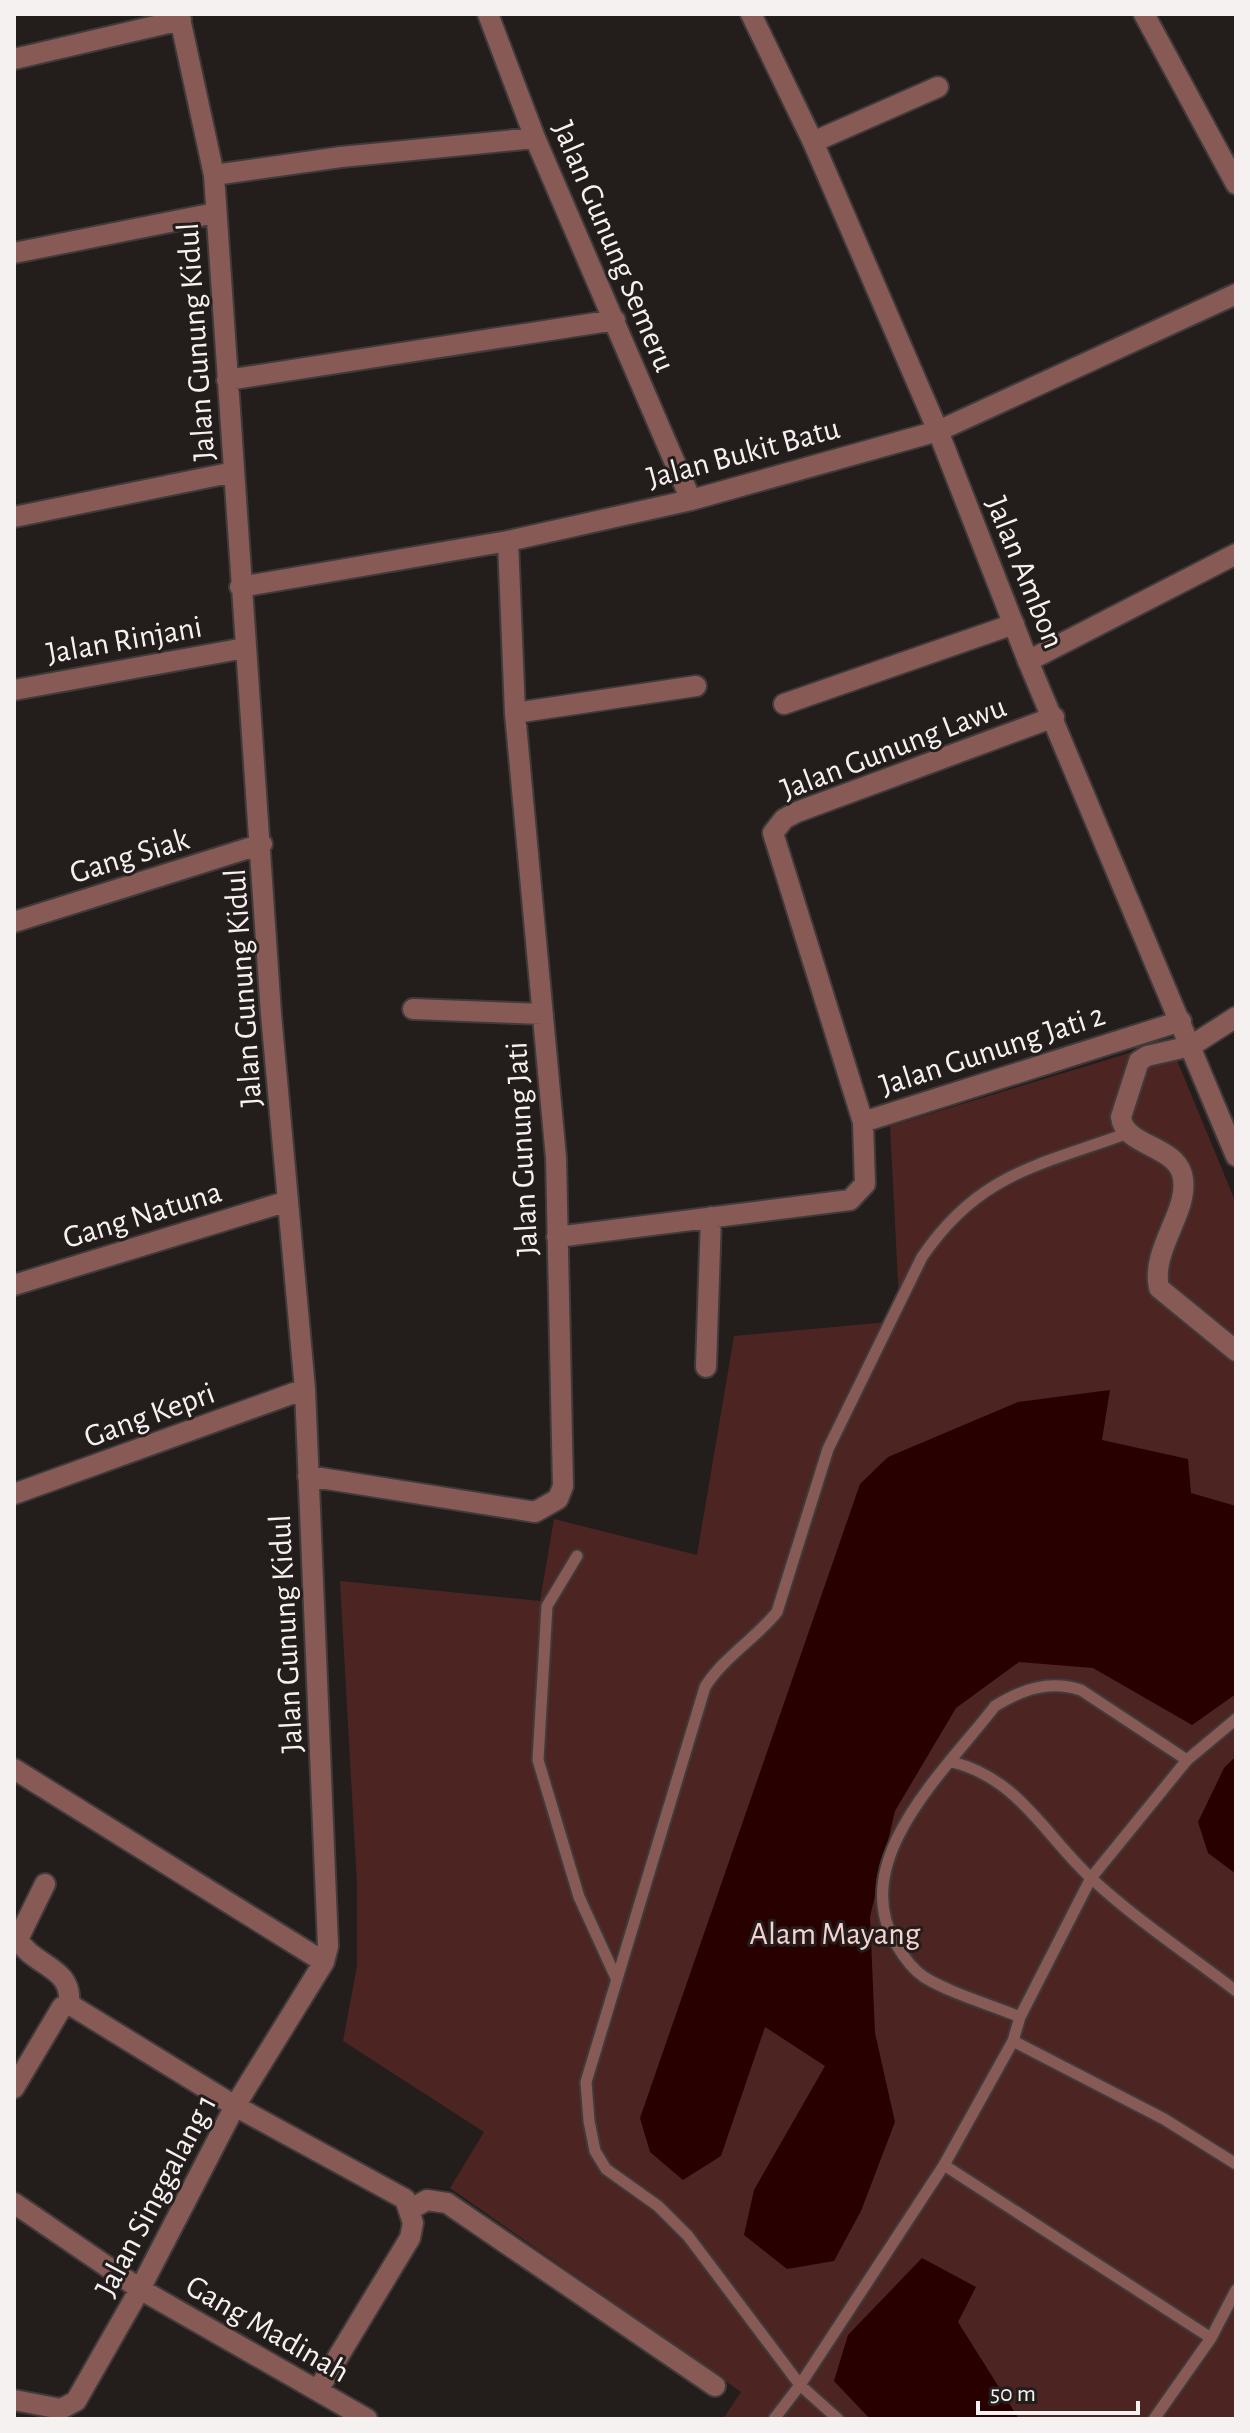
<svg xmlns="http://www.w3.org/2000/svg" width="1250" height="2433" font-family="'Alegreya Sans',sans-serif">
  <rect width="100%" height="100%" fill="#231d1c"/>
  <!-- green -->
  <path fill="#4c2522" d="M1169,1041L1236,1203V2419H723L741,2392L450,2188L484,2132L343,2041L357,1966V1884L340,1581L540,1601L554,1519L697,1555L734,1336L900,1321L890,1126Z"/>
  <!-- water -->
  <path fill="#280000" d="M1110,1390L1102,1440L1188,1459L1191,1493L1236,1506V1694L1192,1725L1093,1668L1019,1662L956,1708L895,1811L870,1917L875,2033L895,2122L861,2211L834,2261L787,2269L744,2235L754,2190L825,2066L765,2027L721,2156L683,2180L650,2152L640,2118L860,1484L888,1457L1018,1402Z
    M1236,1756V1874L1208,1853L1198,1822L1224,1768Z
    M922,2258L976,2287L958,2322L1019,2419H870L834,2381L848,2335Z"/>
  <g fill="none" stroke-linecap="round" stroke-linejoin="round">
    <defs>
      <path id="service" d="M577,1556L547,1606L538,1760L579,1897L617,1980
        M952,1762C1018,1778 1044,1834 1091,1878C1135,1919 1188,1954 1236,1991
        M1020,2017C989,2004 952,1994 924,1977C912,1969 903,1956 896,1944C846,1860 947,1769 995,1706C1023,1689 1049,1680 1081,1690L1187,1760
        M1013,2041L1164,2119L1236,2164
        M944,2165L1211,2338
        M774,2419L800,2385L944,2165L1013,2041L1020,2017L1091,1878L1187,1760L1236,1719
        M838,2419L800,2385L688,2236L658,2206L606,2169L595,2151L589,2121L586,2082L705,1687C723,1658 755,1639 777,1612L828,1449L922,1257C979,1173 1038,1166 1128,1133
        M1154,2419L1211,2338L1236,2290"/>
      <path id="minor" d="M488,14L535,138L691,500
        M1144,14L1236,184
        M14,59L181,20
        M813,142L938,87
        M214,175L341,157L535,138
        M14,253L215,213
        M227,380L615,320
        M14,517L234,472
        M240,587L508,541L691,500L938,431L1236,294
        M1028,661L1236,554
        M14,690L245,648
        M784,704L1014,624
        M515,713L696,686
        M14,922L262,844
        M413,1009L543,1014
        M1236,1017L1191,1046L1147,1056L1139,1061L1121,1117C1124,1146 1174,1145 1182,1174C1192,1209 1150,1248 1159,1288L1236,1351
        M863,1122L773,833L784,819L797,812L1054,717
        M557,1237L850,1200L865,1184L863,1122L1181,1021
        M14,1285L288,1201
        M706,1367L711,1217
        M308,1476L535,1512L558,1499L563,1486L556,1158L515,713L508,541
        M14,1494L305,1389
        M14,1769L324,1962
        M45,1884L18,1939C33,1967 73,1966 69,2004
        M69,2004L235,2106L405,2199L413,2223L410,2238L318,2390
        M14,2088L62,2007L69,2004
        M14,2203L140,2289L367,2419
        M411,2209L427,2200L447,2203L715,2386
        M14,2400L61,2409L76,2401L140,2289L235,2106L324,1962L328,1946L305,1389L271,1014L214,175L179,14"/>
      <path id="tertiary" d="M751,14L813,142L938,431L1028,661L1236,1156"/>
    </defs>
    <!-- service casing -->
    <use href="#service" stroke="#403b3a" stroke-width="15"/>
    <!-- minor casing -->
    <use href="#minor" stroke="#403b3a" stroke-width="24"/>
    <!-- tertiary casing -->
    <use href="#tertiary" stroke="#403b3a" stroke-width="24"/>
    <!-- service -->
    <use href="#service" stroke="#885a55" stroke-width="11"/>
    <!-- minor -->
    <use href="#minor" stroke="#885a55" stroke-width="20"/>
    <!-- tertiary -->
    <use href="#tertiary" stroke="#885a55" stroke-width="20"/>
  </g>
  <g text-anchor="middle" stroke-width="6" stroke-linejoin="round" paint-order="stroke">
    <!-- street labels -->
    <g font-size="32" fill="#f5f1f0" stroke="#231d1c">
      <text transform="translate(615 246) rotate(67)" y="11">Jalan Gunung Semeru</text>
      <text transform="translate(195 342) rotate(-94)" y="11">Jalan Gunung Kidul</text>
      <text transform="translate(743 452) rotate(-15)" y="11">Jalan Bukit Batu</text>
      <text transform="translate(1026 572) rotate(68)" y="11">Jalan Ambon</text>
      <text transform="translate(124 639) rotate(-10)" y="11">Jalan Rinjani</text>
      <text transform="translate(893 747) rotate(-21)" y="11">Jalan Gunung Lawu</text>
      <text transform="translate(129 855) rotate(-17)" y="11">Gang Siak</text>
      <text transform="translate(242 988) rotate(-94)" y="11">Jalan Gunung Kidul</text>
      <text transform="translate(992 1049) rotate(-18)" y="11">Jalan Gunung Jati 2</text>
      <text transform="translate(521 1149) rotate(-93)" y="11">Jalan Gunung Jati</text>
      <text transform="translate(142 1214) rotate(-17)" y="11">Gang Natuna</text>
      <text transform="translate(149 1414) rotate(-20)" y="11">Gang Kepri</text>
      <text transform="translate(285 1634) rotate(-93)" y="11">Jalan Gunung Kidul</text>
      <text transform="translate(155 2195) rotate(-62)" y="11">Jalan Singgalang 1</text>
      <text transform="translate(268 2328) rotate(30)" y="11">Gang Madinah</text>
    </g>
    <!-- park labels -->
    <g font-size="32" fill="#f8d2ce" stroke="#231d1c">
      <text x="835" y="1944">Alam Mayang</text>
    </g>
  </g>
  <!-- border -->
  <rect width="1250" height="2433" fill="none" stroke="#f5f1f0" stroke-width="32"/>
  <!-- scale -->
  <path d="M978 2401v12h160v-12" fill="none" stroke="#f5f1f0" stroke-width="4"/>
  <text x="990" y="2401" font-size="24" fill="#f5f1f0" stroke="#231d1c" stroke-width="6" paint-order="stroke">50 m</text>
</svg>
